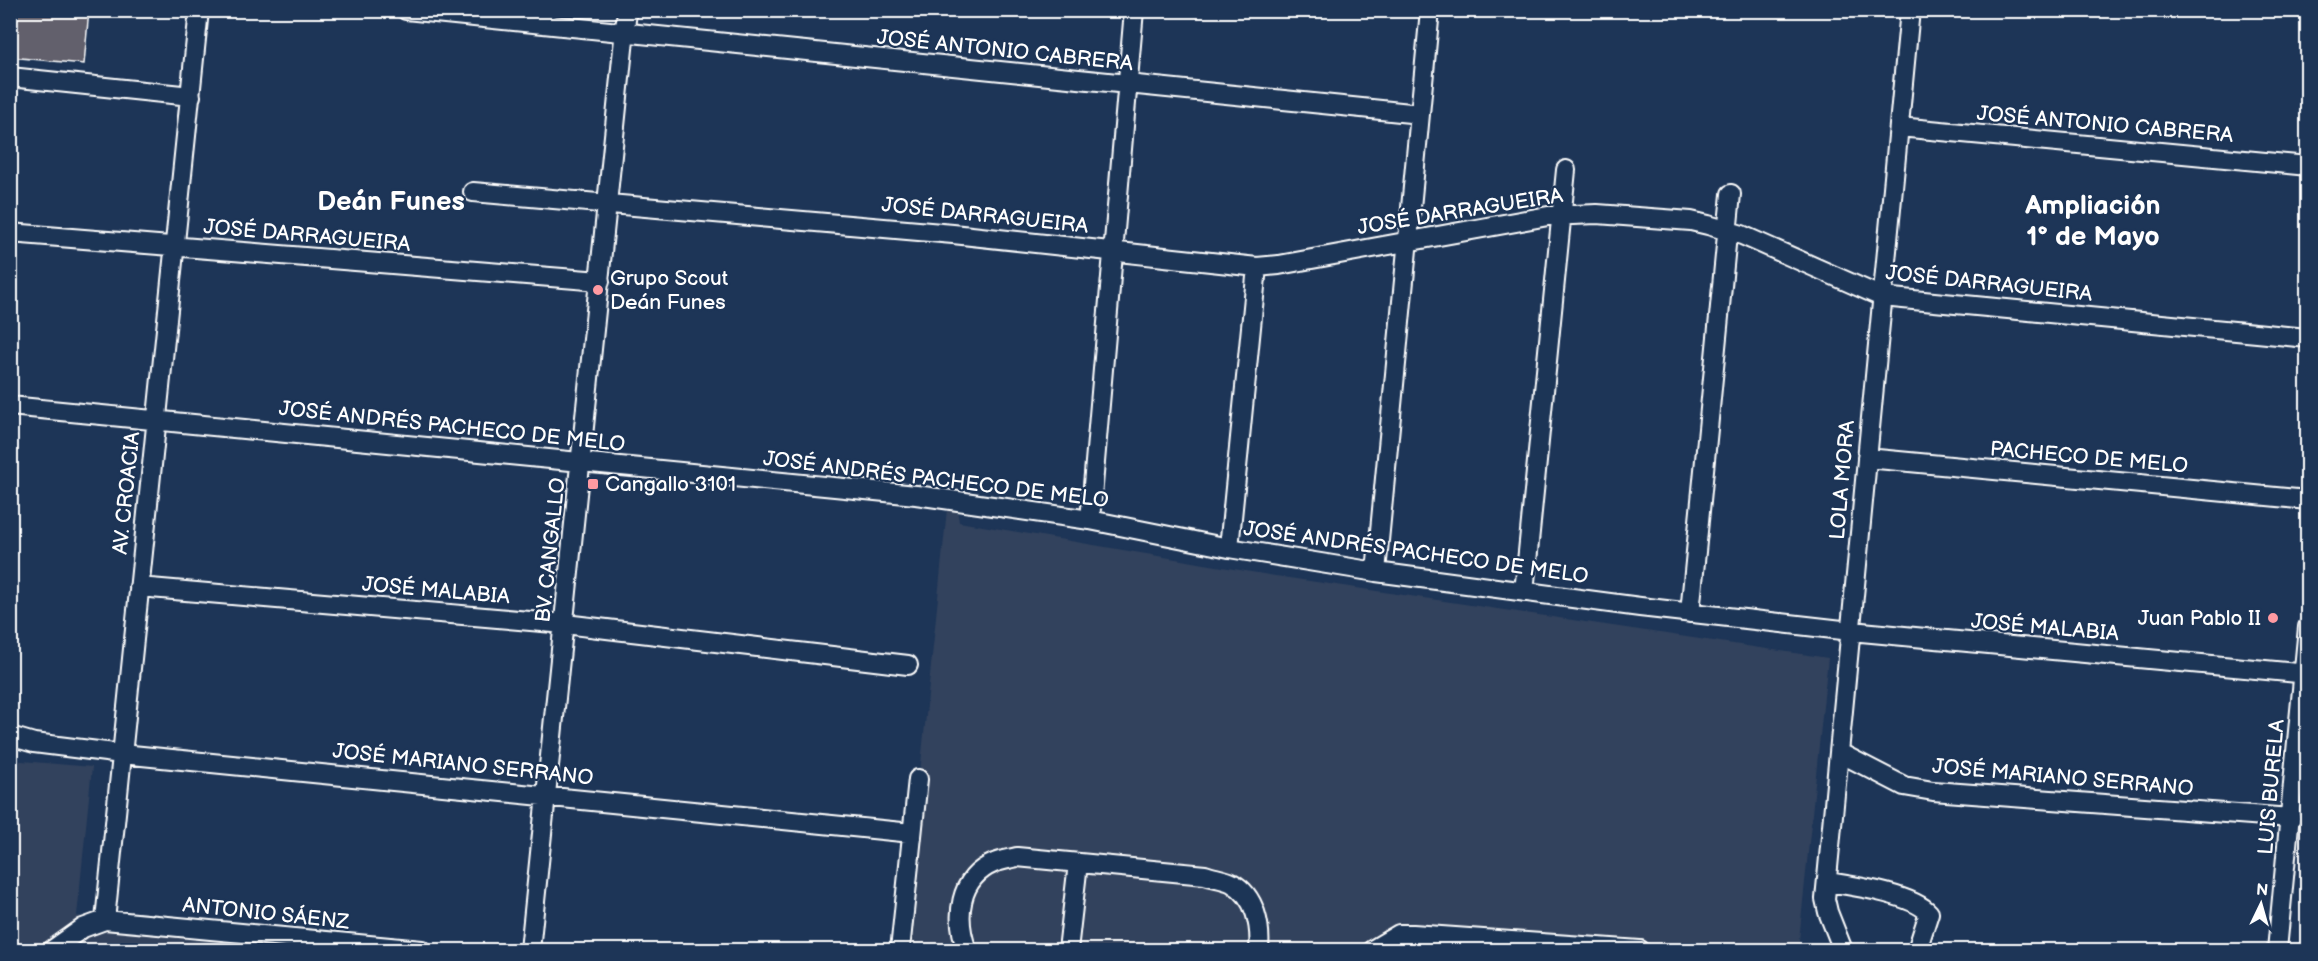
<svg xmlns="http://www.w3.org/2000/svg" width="2318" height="961" font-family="'Balsamiq Sans',sans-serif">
  <rect width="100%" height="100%" fill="#1d3557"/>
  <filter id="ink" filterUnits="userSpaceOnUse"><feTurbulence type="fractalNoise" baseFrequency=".0167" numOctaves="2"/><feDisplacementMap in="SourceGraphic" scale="12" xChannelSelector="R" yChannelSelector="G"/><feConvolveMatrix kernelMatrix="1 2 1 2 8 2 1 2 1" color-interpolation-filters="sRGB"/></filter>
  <g filter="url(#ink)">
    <!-- built -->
    <path fill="#32425d" d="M951,470L959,522L1269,575L1828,658L1798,950H902Z
      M10,760L92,767L77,916L319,950H11Z"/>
    <!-- building -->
    <path fill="#62616c" stroke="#fff" stroke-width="1.5" d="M10,10H89L84,64L10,57Z"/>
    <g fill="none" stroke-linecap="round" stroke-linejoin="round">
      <defs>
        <path id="minor" d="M406,10L1420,114
          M10,77L191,96
          M1899,127L2308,166
          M473,192L953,234L1257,267L1279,265L1548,216L1597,214L1691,221L1708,225L1742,235L1882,297L2308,338
          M10,233L600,281
          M10,406L916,495L1090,520L1229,548L1376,572L1640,607L1851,631L2308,674
          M1867,458L2308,500
          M1090,520L1134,10
          M1229,548L1257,267
          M1376,572L1430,10
          M139,587L565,624L908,665
          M1524,592L1566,170
          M1690,613L1731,194
          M10,736L34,743L122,754L912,833
          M1840,753L1904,786L1933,791L2291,818
          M1828,882C1853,886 1912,894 1929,913L1917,950
          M105,920L199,10
          M52,950L83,928L105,920L422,950
          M530,950L627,10
          M900,950L918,779
          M967,950C955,918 958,878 994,863C1001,860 1009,859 1017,857L1205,875C1213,878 1224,879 1232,883C1256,896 1261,927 1259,950
          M1068,950L1078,863
          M1372,950L1399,934H1413L1640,950
          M1843,950L1828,912L1825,899L1910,10
          M2277,950L2308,627"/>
      </defs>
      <!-- minor casing -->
      <use href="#minor" stroke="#fff" stroke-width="22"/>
      <!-- minor -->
      <use href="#minor" stroke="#1d3557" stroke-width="18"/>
    </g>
  </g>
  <!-- markers -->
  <g fill="#ff9aa2" stroke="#1d3557" stroke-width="2">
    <circle cx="598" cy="290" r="6"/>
    <rect x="587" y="478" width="12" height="12" rx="3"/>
    <circle cx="2273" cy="618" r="6"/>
  </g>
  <g text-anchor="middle" stroke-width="4.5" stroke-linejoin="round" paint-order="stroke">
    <!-- street labels -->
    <g font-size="21" fill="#fff" stroke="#1d3557">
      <text transform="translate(1005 50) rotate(6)" y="7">JOSÉ ANTONIO CABRERA</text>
      <text transform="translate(2105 124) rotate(5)" y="7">JOSÉ ANTONIO CABRERA</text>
      <text transform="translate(1460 211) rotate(-9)" y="7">JOSÉ DARRAGUEIRA</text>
      <text transform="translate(985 215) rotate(6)" y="7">JOSÉ DARRAGUEIRA</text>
      <text transform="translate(307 235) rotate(5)" y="7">JOSÉ DARRAGUEIRA</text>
      <text transform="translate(1989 283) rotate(6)" y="7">JOSÉ DARRAGUEIRA</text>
      <text transform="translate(452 426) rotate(6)" y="7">JOSÉ ANDRÉS PACHECO DE MELO</text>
      <text transform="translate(2089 457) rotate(5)" y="7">PACHECO DE MELO</text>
      <text transform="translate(936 479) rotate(7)" y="7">JOSÉ ANDRÉS PACHECO DE MELO</text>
      <text transform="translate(1842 480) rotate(-85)" y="7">LOLA MORA</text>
      <text transform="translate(126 493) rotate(-84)" y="7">AV. CROACIA</text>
      <text transform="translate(550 550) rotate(-84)" y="7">BV. CANGALLO</text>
      <text transform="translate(1416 552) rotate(8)" y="7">JOSÉ ANDRÉS PACHECO DE MELO</text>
      <text transform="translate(436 590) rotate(5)" y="7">JOSÉ MALABIA</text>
      <text transform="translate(2045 627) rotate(5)" y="7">JOSÉ MALABIA</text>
      <text transform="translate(463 764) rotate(6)" y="7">JOSÉ MARIANO SERRANO</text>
      <text transform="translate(2063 777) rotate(5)" y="7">JOSÉ MARIANO SERRANO</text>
      <text transform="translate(2271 787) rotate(-85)" y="7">LUIS BURELA</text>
      <text transform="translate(266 913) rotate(6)" y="7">ANTONIO SÁENZ</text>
    </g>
    <!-- poi labels -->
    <g font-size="21" fill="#fff" stroke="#1d3557" text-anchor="start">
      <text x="610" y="285">Grupo Scout<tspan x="610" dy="24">Deán Funes</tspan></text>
      <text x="605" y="491">Cangallo 3101</text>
      <text x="2261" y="625" text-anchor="end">Juan Pablo II</text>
    </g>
    <!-- district labels -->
    <g font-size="27" font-weight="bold" fill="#fff" stroke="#1d3557">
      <text x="391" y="210">Deán Funes</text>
      <text x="2093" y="214">Ampliación<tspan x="2093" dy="31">1° de Mayo</tspan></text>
    </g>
  </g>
  <!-- margin -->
  <rect width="2318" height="961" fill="none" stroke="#1d3557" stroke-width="36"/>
  <rect x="18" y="18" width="2282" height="925" fill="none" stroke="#fff" stroke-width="2" filter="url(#ink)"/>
  <!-- north arrow -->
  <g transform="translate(2261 904) rotate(5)" stroke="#1d3557" stroke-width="4.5" paint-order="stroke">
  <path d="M0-4.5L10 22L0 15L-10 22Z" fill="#ffffff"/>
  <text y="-9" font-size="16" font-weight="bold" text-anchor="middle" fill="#ffffff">N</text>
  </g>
</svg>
